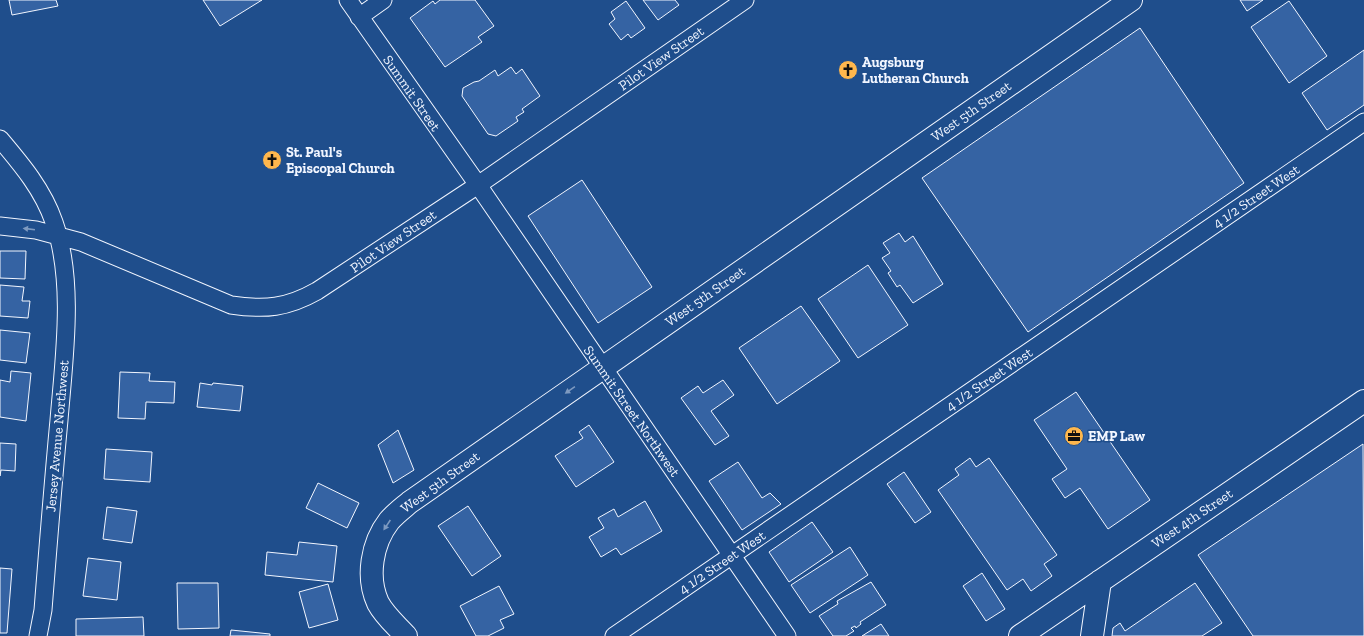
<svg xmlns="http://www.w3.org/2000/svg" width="1364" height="636" font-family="'Zilla Slab',serif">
  <rect width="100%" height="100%" fill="#1f4e8c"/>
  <!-- building -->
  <path fill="#3563a3" stroke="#f2f6ff" d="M9,0H56L58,6L12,15Z
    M203,0H262L220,26Z
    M440,0H475L494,26L478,37L482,42L445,67L410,18L433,1L435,4Z
    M643,0H675L679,5L658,20Z
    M1240,0H1263L1247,11Z
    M626,1L645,28L631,38L628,34L621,40L609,24L615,19L611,12Z
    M1289,1L1327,56L1289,83L1251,27Z
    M1140,28L1244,183L1028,332L922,178Z
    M1364,50V105L1327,130L1302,93Z
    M511,67L516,74L522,69L540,96L522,109L524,112L516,117L518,121L496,136L488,134L462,96L463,88L474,82L479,81L495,70L498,76Z
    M582,180L652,287L598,323L528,216Z
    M899,233L905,242L913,236L943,284L913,303L900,285L897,287L888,273L891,271L882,258L890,253L883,243Z
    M0,251H26L25,279L0,278Z
    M868,265L908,325L858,358L818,299Z
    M0,285L24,287L22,301H30L28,318L0,316Z
    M801,306L840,361L777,404L739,348Z
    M0,330L30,333L26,363L0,360Z
    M11,371L31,373L26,421L0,417V380L10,382Z
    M120,372L150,373L149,381L175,382L174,403L146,402L145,419L118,418Z
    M723,380L734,395L711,411L729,436L715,445L681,398L698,386L703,393Z
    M200,383L212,385L213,383L243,386L240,411L197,407Z
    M1076,392L1150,500L1108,529L1080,488L1065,498L1052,479L1067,469L1034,420Z
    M589,425L614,462L576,487L555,456L583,438L579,432Z
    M398,430L414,470L393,483L378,445Z
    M0,443L16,444L15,471L1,470L0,476Z
    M1363,444L1364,636H1253L1198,555Z
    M106,449L152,452L150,482L104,479Z
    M970,458L976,467L989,458L1057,555L1044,564L1052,576L1031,591L1023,579L1007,590L938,490L959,475L955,469Z
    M738,462L762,498L770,493L781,504L742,530L709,481Z
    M904,472L931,512L915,523L887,484Z
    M318,483L359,503L347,528L306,508Z
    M645,501L662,531L621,555L616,548L601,557L589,537L604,528L598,518L614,509L618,517Z
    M468,506L501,556L472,576L438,526Z
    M107,507L137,511L132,543L103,539Z
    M812,522L833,552L789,582L769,552Z
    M299,542L337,546L333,582L265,575L267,552L297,555Z
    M850,547L868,575L810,613L791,585Z
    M88,558L121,562L117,600L83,596Z
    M0,568L12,569L7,633H0Z
    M982,573L1005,609L986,621L963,586Z
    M871,582L886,605L860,622L861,624L856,628L855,626L851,628L854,631L846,636H833L819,616L838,604L837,601Z
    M177,583H218L219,628L178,629Z
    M1195,583L1222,623L1202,636H1112L1113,628L1120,623L1125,631Z
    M328,584L338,620L309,628L299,592Z
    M499,586L514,614L500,620L504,628L488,636H476L460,606Z
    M143,617L144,636H76V619Z
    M881,624L889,636H862Z
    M231,630L270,634V636H230Z"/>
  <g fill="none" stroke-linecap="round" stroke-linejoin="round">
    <defs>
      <path id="street" d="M348,0L478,185L787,636
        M359,17L383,0
        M0,139C22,165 43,190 54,222C75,282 64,358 59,420C53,483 48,547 43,610L38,636
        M0,226L36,230L81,242L231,305C265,310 287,308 317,291L478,185L745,0
        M614,636L1364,122"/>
      <path id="secondary" d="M406,636C396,625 385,616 378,603C366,577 372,543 389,521C395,514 403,508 410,502L1131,0
        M1020,636L1364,401
        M1092,636L1100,581"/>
    </defs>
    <!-- street casing -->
    <use href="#street" stroke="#f2f6ff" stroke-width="19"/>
    <!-- secondary casing -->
    <use href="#secondary" stroke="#f2f6ff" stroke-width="24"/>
    <!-- street -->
    <use href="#street" stroke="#1f4e8c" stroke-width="17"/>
    <!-- secondary -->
    <use href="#secondary" stroke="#1f4e8c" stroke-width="22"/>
  </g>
  <!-- one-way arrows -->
  <defs><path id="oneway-solid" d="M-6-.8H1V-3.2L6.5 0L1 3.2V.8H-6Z"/></defs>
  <g fill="#7e9ac0">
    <use href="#oneway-solid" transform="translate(29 229) rotate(-173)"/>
    <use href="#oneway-solid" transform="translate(570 390) rotate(145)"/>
    <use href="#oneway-solid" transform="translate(387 525) rotate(124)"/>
  </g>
  <!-- icons -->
  <defs>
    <symbol id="church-disc" viewBox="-11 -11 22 22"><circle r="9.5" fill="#ffb74d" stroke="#1f4e8c"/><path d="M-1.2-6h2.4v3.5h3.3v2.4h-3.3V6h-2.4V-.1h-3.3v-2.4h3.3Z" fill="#111"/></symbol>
    <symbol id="office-disc" viewBox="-11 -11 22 22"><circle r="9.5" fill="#ffb74d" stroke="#1f4e8c"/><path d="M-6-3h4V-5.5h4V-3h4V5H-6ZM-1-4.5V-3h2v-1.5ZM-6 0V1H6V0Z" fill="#111"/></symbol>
  </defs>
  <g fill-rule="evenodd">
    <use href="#church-disc" x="837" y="59" width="22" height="22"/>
    <use href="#church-disc" x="261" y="149" width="22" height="22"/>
    <use href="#office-disc" x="1063" y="425" width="22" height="22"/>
  </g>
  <g text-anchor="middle" stroke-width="3" stroke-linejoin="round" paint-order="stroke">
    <!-- street labels -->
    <g font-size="14" fill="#f2f6ff" stroke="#1f4e8c">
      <text transform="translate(661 58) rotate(-35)" y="5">Pilot View Street</text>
      <text transform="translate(412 93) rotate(55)" y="5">Summit Street</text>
      <text transform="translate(971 111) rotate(-35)" y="5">West 5th Street</text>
      <text transform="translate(1256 196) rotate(-34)" y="5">4 1/2 Street West</text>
      <text transform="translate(393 241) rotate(-34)" y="5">Pilot View Street</text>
      <text transform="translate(705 296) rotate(-35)" y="5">West 5th Street</text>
      <text transform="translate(989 379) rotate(-34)" y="5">4 1/2 Street West</text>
      <text transform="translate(632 411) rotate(55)" y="5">Summit Street Northwest</text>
      <text transform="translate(57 436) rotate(-85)" y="5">Jersey Avenue Northwest</text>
      <text transform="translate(440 482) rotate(-36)" y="5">West 5th Street</text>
      <text transform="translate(1192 518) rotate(-34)" y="5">West 4th Street</text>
      <text transform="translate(722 562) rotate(-34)" y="5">4 1/2 Street West</text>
    </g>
    <!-- poi labels -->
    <g font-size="14" font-weight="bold" fill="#f2f6ff" stroke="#1f4e8c" text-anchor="start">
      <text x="862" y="67">Augsburg<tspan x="862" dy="16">Lutheran Church</tspan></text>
      <text x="286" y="157">St. Paul's<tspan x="286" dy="16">Episcopal Church</tspan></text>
      <text x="1088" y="441">EMP Law</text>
    </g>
  </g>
</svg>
